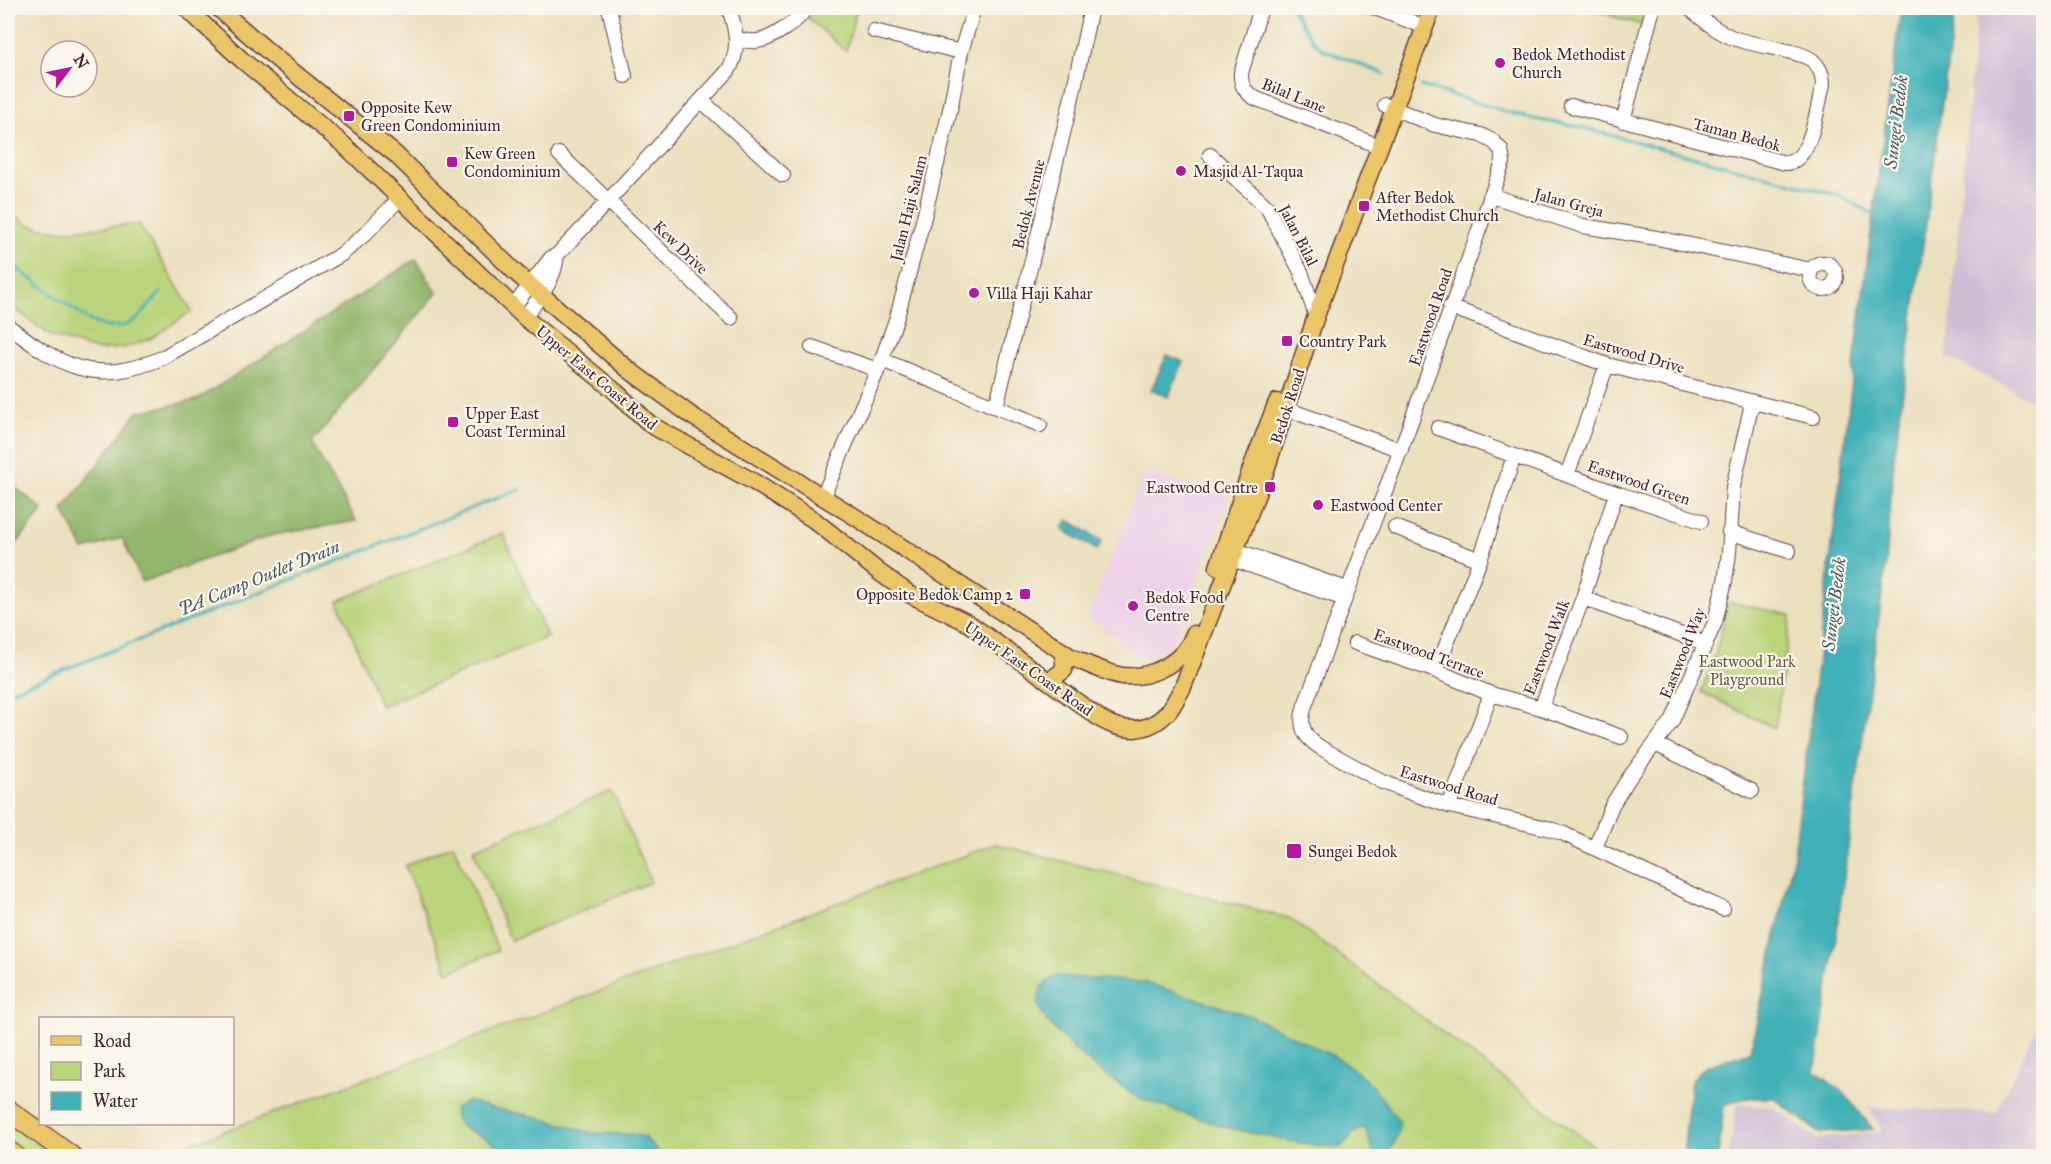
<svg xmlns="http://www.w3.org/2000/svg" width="2051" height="1164" font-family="'IM FELL Great Primer',serif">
  <rect width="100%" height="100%" fill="#fbf7ec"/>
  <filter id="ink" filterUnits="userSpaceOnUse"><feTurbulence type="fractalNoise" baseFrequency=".0167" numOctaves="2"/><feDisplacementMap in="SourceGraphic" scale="12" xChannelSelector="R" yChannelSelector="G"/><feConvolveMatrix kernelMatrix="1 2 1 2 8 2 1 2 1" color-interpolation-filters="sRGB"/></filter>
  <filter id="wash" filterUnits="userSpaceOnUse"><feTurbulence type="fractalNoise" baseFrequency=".008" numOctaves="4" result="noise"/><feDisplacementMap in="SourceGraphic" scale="24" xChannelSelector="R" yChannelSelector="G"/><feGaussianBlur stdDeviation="1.35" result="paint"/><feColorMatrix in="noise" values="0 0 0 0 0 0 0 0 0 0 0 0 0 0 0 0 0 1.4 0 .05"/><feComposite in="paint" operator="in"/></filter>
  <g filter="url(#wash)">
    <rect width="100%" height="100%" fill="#ebe0be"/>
    <!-- built -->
    <path fill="#eed0e7" d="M1144,473L1198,488L1199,486L1229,497L1176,638L1163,651L1154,655L1143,656L1134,655L1095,622L1087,618Z"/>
    <!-- industrial -->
    <path fill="#ccbed3" d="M1977,8H2043V406L1947,357Z
      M2043,1013V1156H1728L1737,1104L1771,1107L1817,1139L1882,1131L1868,1107L1996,1113Z"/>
    <!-- green -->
    <path fill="#b9d47a" stroke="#827a52" stroke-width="1.5" d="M811,8H857L846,51L808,18Z
      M1583,8H1651L1646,26Z
      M12,213L28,225L60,231L139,224L192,311L150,339L123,348L96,350L51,336L8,303V219Z
      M503,533L547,637L381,706L338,601Z
      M1729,602L1791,615L1775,728L1701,692L1716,652Z
      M612,791L651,882L511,941L473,849Z
      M453,844L498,950L448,972L405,866Z
      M995,844L1289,918L1607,1156H147L145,1154L203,1139Z
      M8,1122L55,1156H30L8,1140Z"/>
    <!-- forest -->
    <path fill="#92b66a" stroke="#6e6a4a" stroke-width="1.5" d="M416,259L437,293L312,443L356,521L273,535L142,582L122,538L84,550L63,510L138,412L197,400Z
      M8,482L44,510L8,554Z"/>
    <!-- water -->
    <path fill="#41b1b8" stroke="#466872" stroke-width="1.5" d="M1901,8H1955L1894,458L1886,564L1835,943L1815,1072L1842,1091L1873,1129L1819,1133L1774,1098C1758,1098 1737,1096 1724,1106L1718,1156H1683L1691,1083C1700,1062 1730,1060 1750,1052L1794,855L1862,301Z
      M1167,355L1183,362L1168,397L1151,390Z
      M1068,520L1102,541L1097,550L1062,529Z
      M1055,976L1143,982L1251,1016L1335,1057L1356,1071L1371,1085L1400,1122C1398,1136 1395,1146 1384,1156L1374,1155L1366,1130L1363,1128C1353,1131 1347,1143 1339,1148L1287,1141L1229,1128L1169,1109L1135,1096L1098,1069L1072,1048L1047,1021L1038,1005L1041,987Z
      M468,1101L496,1109L538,1117L591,1133L629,1134L644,1137L663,1156H511L484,1137L465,1129L456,1121L454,1109Z"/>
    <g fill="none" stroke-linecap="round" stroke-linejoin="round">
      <!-- stream -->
      <path stroke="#41b1b8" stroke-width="3" d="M1291,8L1313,41L1322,49L1384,74
        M1421,86L1528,118L1580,127L1838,195L1877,216
        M8,262L90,321L107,327L124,326L137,319L161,292
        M8,692L520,489"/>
    </g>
  </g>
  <g filter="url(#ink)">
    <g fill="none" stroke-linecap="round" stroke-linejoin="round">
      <defs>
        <path id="minor" d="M609,8L625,76
          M1261,8L1241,73C1240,85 1246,94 1257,99L1379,146
          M1375,8L1425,27
          M874,31L961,52
          M737,39C743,40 750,42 756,41C769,41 801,20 805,8
          M702,101L783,175
          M1385,105L1435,125L1481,135L1494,142L1501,150L1503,162L1412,419L1304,708C1299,728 1304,737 1321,748L1383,782L1414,794L1449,806L1547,828L1562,833L1723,909
          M1571,106L1785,163C1812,163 1817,106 1823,85C1823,75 1819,66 1812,60C1797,49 1751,46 1731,37C1715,30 1702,19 1689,8
          M1623,121L1653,8
          M559,154L731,318
          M1210,155L1267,207L1301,272L1316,316
          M1490,195L1583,226L1657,238L1811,270
          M1810 276a13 13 0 1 1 26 0a13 13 0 1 1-26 0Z
          M513,307L551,258L557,255L582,229L728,71C741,50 736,30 729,8
          M1450,307L1607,365L1813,417
          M524,317C540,298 555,280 557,255
          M8,326C61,366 94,387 162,358L342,254L365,234L400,198
          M812,347L878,370
          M882,360L1040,425
          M1278,406L1401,450
          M996,407L1072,97L1091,8
          M1438,428L1616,493L1701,521
          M1567,475L1607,365
          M825,499L827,487L879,367L897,317L923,221L950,110L961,52L974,8
          M1395,527L1480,560
          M1729,532L1789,551
          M1227,547L1347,589
          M1224,556L1344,599
          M1583,598L1706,644
          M1355,643L1436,671L1491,694L1541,708L1621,737
          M1436,671L1480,560L1514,456
          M1541,708L1583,598L1616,493
          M1655,744L1752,791
          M1449,806L1491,694
          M1595,848L1612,805L1629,778L1672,721L1715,622L1725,581L1729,553L1733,487L1752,403"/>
        <path id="major" d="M186,8L242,60L344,145L524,317L616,392L651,425L754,482L814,520L879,572L911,595L970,624L1102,720C1125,733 1149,733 1168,712C1174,705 1178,695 1183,687L1265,473L1316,316L1432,8
          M218,8L277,59L395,154L516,273L629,370L692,416L857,518L1071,657C1088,664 1105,673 1123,676C1152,679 1185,661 1194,634
          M1218,567L1252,466L1277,402
          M1049,681L1064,670V662L1062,651"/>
        <path id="highway" d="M8,1110L71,1156
          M8,1151L15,1156"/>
      </defs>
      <!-- minor casing -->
      <use href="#minor" stroke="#623c41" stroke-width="16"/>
      <!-- major casing -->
      <use href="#major" stroke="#623c41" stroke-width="19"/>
      <!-- highway casing -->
      <use href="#highway" stroke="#623c41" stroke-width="22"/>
      <!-- minor -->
      <use href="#minor" stroke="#fff" stroke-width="14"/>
      <!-- major -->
      <use href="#major" stroke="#ebc669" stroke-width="16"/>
      <!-- highway -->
      <use href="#highway" stroke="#ebc669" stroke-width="20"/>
    </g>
  </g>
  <!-- markers -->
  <g fill="#b5179e" stroke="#fbf7ec" stroke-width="2">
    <circle cx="1500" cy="63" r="6"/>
    <rect x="343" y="110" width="12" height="12" rx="3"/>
    <rect x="446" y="156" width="12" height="12" rx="3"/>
    <circle cx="1181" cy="171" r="6"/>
    <rect x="1358" y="200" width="12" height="12" rx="3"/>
    <circle cx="974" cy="293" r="6"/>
    <rect x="1281" y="335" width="12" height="12" rx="3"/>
    <rect x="447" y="416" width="12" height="12" rx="3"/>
    <rect x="1264" y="481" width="12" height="12" rx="3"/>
    <circle cx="1318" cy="505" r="6"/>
    <rect x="1019" y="588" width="12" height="12" rx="3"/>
    <circle cx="1133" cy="606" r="6"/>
    <rect x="1286" y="843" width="16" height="16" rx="3"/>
  </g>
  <g text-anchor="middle" stroke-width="4.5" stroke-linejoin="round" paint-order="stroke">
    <!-- poi labels -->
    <g font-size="16" fill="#4a1f2b" stroke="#fbf7ec" text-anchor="start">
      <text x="1512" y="60">Bedok Methodist<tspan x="1512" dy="18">Church</tspan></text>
      <text x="361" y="113">Opposite Kew<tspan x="361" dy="18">Green Condominium</tspan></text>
      <text x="464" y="159">Kew Green<tspan x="464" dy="18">Condominium</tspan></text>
      <text x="1193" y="177">Masjid Al-Taqua</text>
      <text x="1376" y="203">After Bedok<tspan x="1376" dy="18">Methodist Church</tspan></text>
      <text x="986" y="299">Villa Haji Kahar</text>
      <text x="1299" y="347">Country Park</text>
      <text x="465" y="419">Upper East<tspan x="465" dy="18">Coast Terminal</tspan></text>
      <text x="1258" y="493" text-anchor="end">Eastwood Centre</text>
      <text x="1330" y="511">Eastwood Center</text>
      <text x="1013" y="600" text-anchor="end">Opposite Bedok Camp 2</text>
      <text x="1145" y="603">Bedok Food<tspan x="1145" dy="18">Centre</tspan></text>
      <text x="1308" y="857">Sungei Bedok</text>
    </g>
    <!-- street labels -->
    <g font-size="16" fill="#4a1f2b" stroke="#fbf7ec">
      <text transform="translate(1294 95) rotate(22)" y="6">Bilal Lane</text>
      <text transform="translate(1737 134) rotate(15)" y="6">Taman Bedok</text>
      <text transform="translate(1569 202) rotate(15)" y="6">Jalan Greja</text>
      <text transform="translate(1028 204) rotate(-76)" y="6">Bedok Avenue</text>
      <text transform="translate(908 208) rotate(-76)" y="6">Jalan Haji Salam</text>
      <text transform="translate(1299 235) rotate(63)" y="6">Jalan Bilal</text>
      <text transform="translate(681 247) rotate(44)" y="6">Kew Drive</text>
      <text transform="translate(1430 317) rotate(-71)" y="6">Eastwood Road</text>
      <text transform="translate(1634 353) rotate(16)" y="6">Eastwood Drive</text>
      <text transform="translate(597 377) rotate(40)" y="6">Upper East Coast Road</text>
      <text transform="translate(1287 406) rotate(-72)" y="6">Bedok Road</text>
      <text transform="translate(1639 482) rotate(19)" y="6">Eastwood Green</text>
      <text transform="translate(1546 647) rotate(-69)" y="6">Eastwood Walk</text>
      <text transform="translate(1429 653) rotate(20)" y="6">Eastwood Terrace</text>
      <text transform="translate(1682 653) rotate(-68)" y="6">Eastwood Way</text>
      <text transform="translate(1029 668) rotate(35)" y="6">Upper East Coast Road</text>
      <text transform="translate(1449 785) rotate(17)" y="6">Eastwood Road</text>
    </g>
    <!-- park labels -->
    <g font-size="16" fill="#6b5543" stroke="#fbf7ec">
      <text x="1747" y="667">Eastwood Park<tspan x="1747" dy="18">Playground</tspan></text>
    </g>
    <!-- water labels -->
    <g font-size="18" font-style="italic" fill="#465963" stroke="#fbf7ec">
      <text transform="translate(1896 122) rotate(-83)" y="6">Sungei Bedok</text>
      <text transform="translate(259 578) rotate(-22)" y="6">PA Camp Outlet Drain</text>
      <text transform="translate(1834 604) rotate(-83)" y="6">Sungei Bedok</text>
    </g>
  </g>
  <!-- margin -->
  <rect width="2051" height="1164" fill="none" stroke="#fbf7ec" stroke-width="30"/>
  <!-- legend -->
  <rect x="39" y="1017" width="195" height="108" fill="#fbf7ec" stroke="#b4a19f" stroke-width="1.5"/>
  <rect x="51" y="1036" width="30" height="9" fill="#ebc669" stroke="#b4a19f" stroke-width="1.5"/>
  <text x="93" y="1047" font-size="18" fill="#4a1f2b">Road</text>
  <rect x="51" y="1062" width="30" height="18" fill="#b9d47a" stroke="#b4a19f" stroke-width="1.5"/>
  <text x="93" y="1077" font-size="18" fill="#4a1f2b">Park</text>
  <rect x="51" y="1092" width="30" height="18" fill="#41b1b8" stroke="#b4a19f" stroke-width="1.5"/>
  <text x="93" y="1107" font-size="18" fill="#4a1f2b">Water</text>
  <!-- north arrow -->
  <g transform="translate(69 69) rotate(58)"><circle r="28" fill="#fbf7ec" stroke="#b4a19f" stroke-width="1.5"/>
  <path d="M0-4.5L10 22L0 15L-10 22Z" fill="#b5179e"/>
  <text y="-9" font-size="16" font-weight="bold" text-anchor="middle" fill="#4a1f2b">N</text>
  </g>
</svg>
